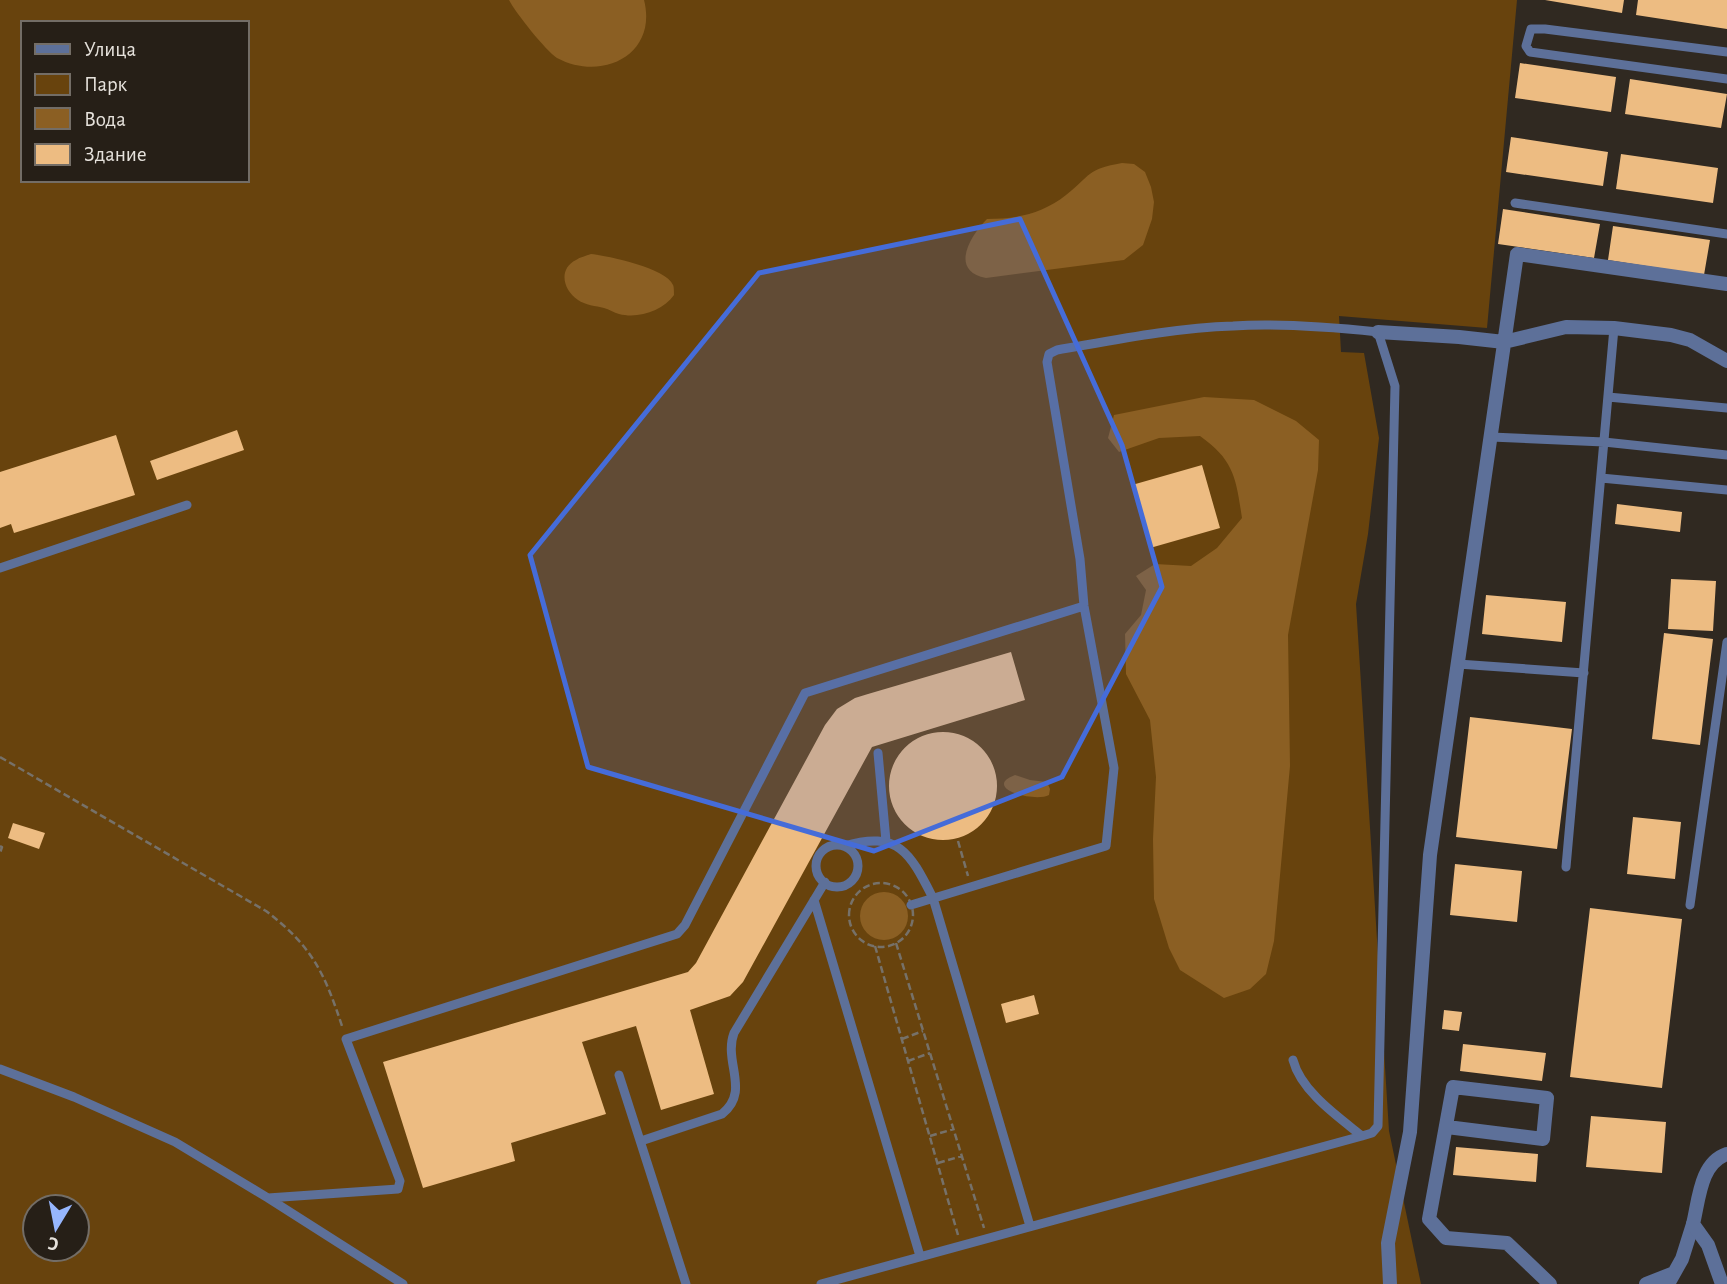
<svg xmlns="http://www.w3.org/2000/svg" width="1727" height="1284" font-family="'Alegreya Sans',sans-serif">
  <rect width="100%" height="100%" fill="#302921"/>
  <!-- green -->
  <path fill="#68430d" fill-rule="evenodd" d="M0,0H1517L1487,328L1339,316L1341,352L1364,353L1379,438L1368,534L1356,604L1389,1131L1421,1284H0ZM23,23H247V180H23ZM35,1207H77V1249H35Z"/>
  <!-- water -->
  <path fill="#8b5f23" d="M509,0H644C658,55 602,82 557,58C546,51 515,12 509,0Z
    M1122,163L1134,164L1145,172L1151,187L1154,202L1152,219L1143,245L1124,260L986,278C949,271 970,236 987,219C1016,219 1042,214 1066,195C1091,175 1087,169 1122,163Z
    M591,254C609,256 666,268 673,285C674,286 674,293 674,295C663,311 638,319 619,314C614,313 609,309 604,308C596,306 585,305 578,300C563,290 558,269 576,260C580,257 586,256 591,254Z
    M1204,397L1254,400L1296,421L1319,440L1318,470L1288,635L1290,766L1274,941L1266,974L1250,989L1224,998L1180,970L1169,948L1154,899L1153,839L1156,777L1150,720L1126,674L1125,634L1141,615L1146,590L1136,576L1155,564L1191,566L1217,548L1242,518C1236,478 1234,460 1200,436L1159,438L1119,452L1108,438L1114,415Z
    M1015,775L1030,780L1047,782L1050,789L1049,795C1035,803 981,788 1015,775Z
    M860 916a24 24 0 1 1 48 0a24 24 0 1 1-48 0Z"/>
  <!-- building -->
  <path fill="#edbc82" d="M1545,0H1624L1622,13Z
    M1638,0H1727V29L1636,15Z
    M1520,63L1616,77L1611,112L1515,98Z
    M1630,79L1727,94L1721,128L1625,114Z
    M1511,137L1608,152L1603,186L1506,172Z
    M1621,154L1718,168L1713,203L1616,189Z
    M1503,209L1600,224L1594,258L1498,244Z
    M1613,226L1710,240L1704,275L1608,260Z
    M237,430L244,450L157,480L150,461Z
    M116,435L135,495L14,533L11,524L0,528V472Z
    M1202,465L1220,528L1150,548L1132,485Z
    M1617,504L1682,512L1680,532L1615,524Z
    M1671,579L1716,581L1713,631L1668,629Z
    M1486,595L1566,602L1562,642L1482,634Z
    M1664,633L1713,639L1700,745L1652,739Z
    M1011,652L1025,700L872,747L743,982L730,996L690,1010L714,1094L661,1110L636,1026L582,1042L606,1114L511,1143L515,1161L423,1188L383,1062L688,972L696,963L825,725L837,709L855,698L868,694Z
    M1470,717L1572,729L1557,849L1456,837Z
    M889 786a54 54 0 1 1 108 0a54 54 0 1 1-108 0Z
    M1633,817L1681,822L1675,879L1627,874Z
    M13,823L45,833L39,849L8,838Z
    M1455,864L1522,871L1517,922L1450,915Z
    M1590,908L1682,919L1662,1088L1570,1077Z
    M1034,995L1039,1014L1006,1023L1001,1004Z
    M1444,1010L1462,1012L1459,1031L1442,1029Z
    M1463,1044L1546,1053L1542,1081L1460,1071Z
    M1591,1116L1666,1122L1662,1173L1586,1167Z
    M1456,1147L1538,1154L1536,1182L1453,1175Z"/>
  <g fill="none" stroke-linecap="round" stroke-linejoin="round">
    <!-- path -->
    <path stroke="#767169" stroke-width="2.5" stroke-dasharray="7 3.5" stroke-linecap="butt" d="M0,757L266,911C313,947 325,974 343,1029
      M958,841L968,876
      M0,846L2,847L0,853
      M849 915a32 32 0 1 1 64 0a32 32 0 1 1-64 0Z
      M896,943L984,1228
      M875,946L958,1235
      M902,1039L923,1031
      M908,1061L930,1053
      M930,1136L954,1129
      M938,1163L962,1156"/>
    <!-- service -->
    <path stroke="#5d7099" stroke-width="9" d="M1727,52L1545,29H1531L1526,46L1530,52L1727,79
      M1515,203L1727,234
      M1608,397L1727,408
      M1491,437L1604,442L1727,455
      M1601,478L1727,490
      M0,568L187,505
      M1458,664L1584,673
      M878,753L886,841
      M816 866a21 21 0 1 1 42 0a21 21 0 1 1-42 0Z
      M844,846C899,830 910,853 933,898L1030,1226
      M1566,867L1614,328
      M814,900L920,1256
      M1690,905L1727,642
      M1293,1060C1301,1091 1337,1116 1362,1136
      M0,1069L74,1097L175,1142L268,1198
      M619,1075L686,1284
      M641,1141L722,1114C751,1091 723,1062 734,1033L825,882
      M403,1284L268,1198L398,1189L400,1181L346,1039L677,934L685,925L805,693L1084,606
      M821,1284L1362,1136L1372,1133L1378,1126L1395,386L1378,332C1330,327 1280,323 1233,326C1174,328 1115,340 1057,350L1049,354L1047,362L1080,559L1084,606L1114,768L1106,846L911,905"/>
    <!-- minor -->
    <path stroke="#5d7099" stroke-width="14" d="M1378,332L1459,337L1504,342L1566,327L1614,328L1671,335L1690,340L1727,361
      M1447,1127L1543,1139L1547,1098L1453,1087L1429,1219L1446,1238L1507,1243L1550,1284
      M1390,1284L1388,1243L1410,1132L1430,855L1517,254L1727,284
      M1646,1284L1674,1273
      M1668,1284L1682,1259L1693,1224"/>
    <!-- tertiary -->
    <path stroke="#5d7099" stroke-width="14" d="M1722,1284L1708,1245L1693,1224C1699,1200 1700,1163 1727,1154"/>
  </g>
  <!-- marked area -->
  <path fill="#456cd9" fill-opacity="0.2" stroke="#456cd9" stroke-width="5" stroke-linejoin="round" d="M1020,219L1122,445L1162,587L1062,777L874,851L588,767L530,555L759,273Z"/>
  <!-- legend -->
  <rect x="21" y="21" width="228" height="161" fill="#261f17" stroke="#736d66" stroke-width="2"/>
  <rect x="35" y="44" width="35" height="10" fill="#5d7099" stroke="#736d66" stroke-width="2"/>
  <text x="84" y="56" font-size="21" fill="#e6e2dc">Улица</text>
  <rect x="35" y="74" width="35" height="21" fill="#68430d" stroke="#736d66" stroke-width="2"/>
  <text x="84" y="91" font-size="21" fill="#e6e2dc">Парк</text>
  <rect x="35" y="108" width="35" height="21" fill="#8b5f23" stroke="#736d66" stroke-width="2"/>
  <text x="84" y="126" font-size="21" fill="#e6e2dc">Вода</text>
  <rect x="35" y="144" width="35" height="21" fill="#edbc82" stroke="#736d66" stroke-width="2"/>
  <text x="84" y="161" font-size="21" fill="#e6e2dc">Здание</text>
  <!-- north arrow -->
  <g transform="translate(56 1228) rotate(190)"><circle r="33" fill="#261f17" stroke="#736d66" stroke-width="2"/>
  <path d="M0-5L12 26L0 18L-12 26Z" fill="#96b6fd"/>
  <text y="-10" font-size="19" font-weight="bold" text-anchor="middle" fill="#e6e2dc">С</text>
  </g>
</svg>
